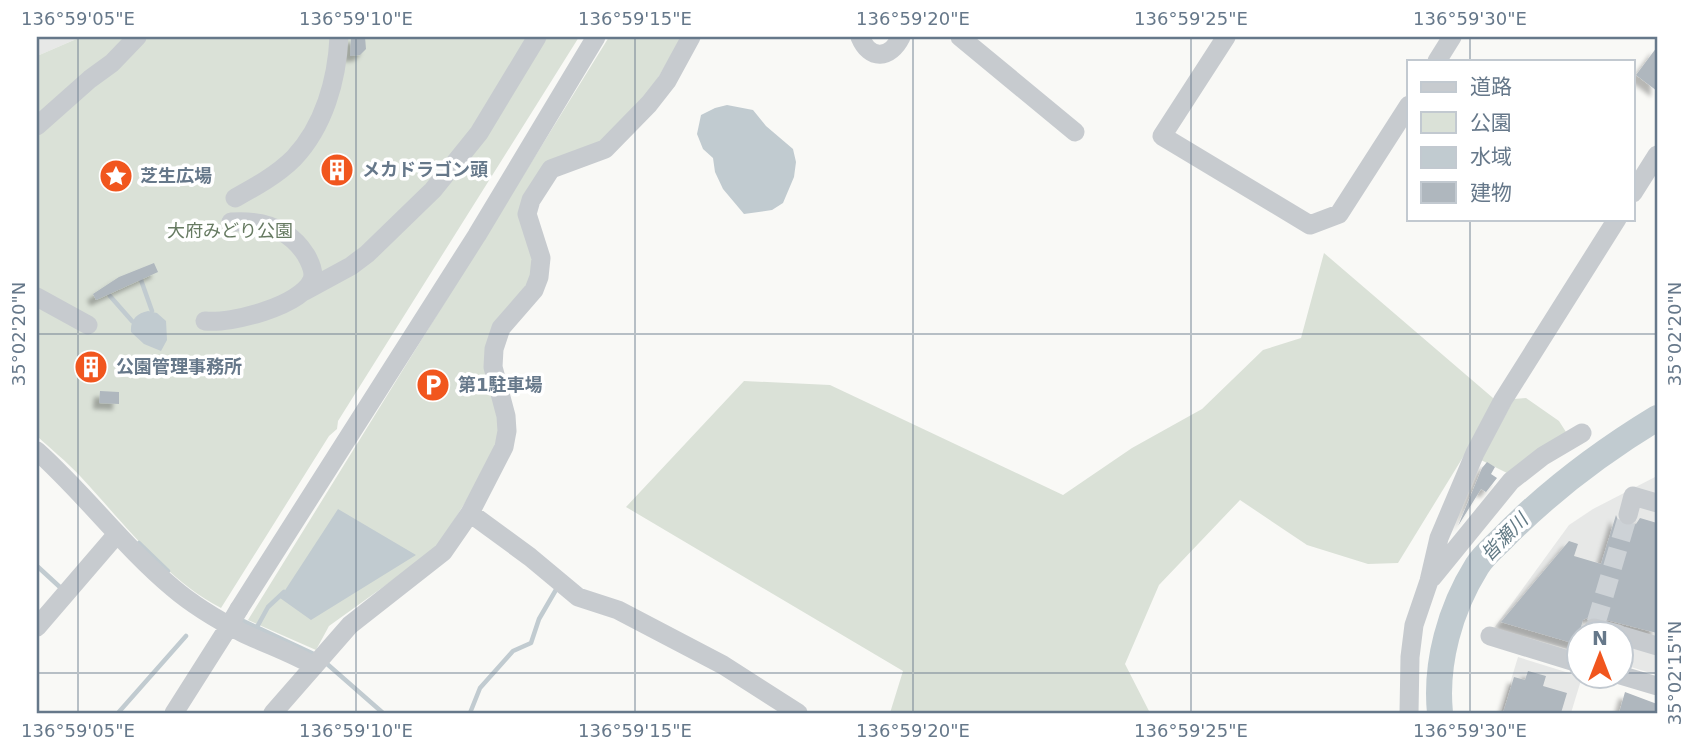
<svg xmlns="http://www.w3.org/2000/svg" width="1694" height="750" font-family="'DejaVu Sans','Noto Sans JP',sans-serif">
  <defs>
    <filter id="shadow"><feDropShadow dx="-6" dy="6" stdDeviation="2" flood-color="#0004"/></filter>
  </defs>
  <rect width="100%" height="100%" fill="#f9f9f6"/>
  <!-- built -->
  <path fill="#e7e8e7" d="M37,37H81L37,56Z
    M1657,476V675L1621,664L1620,634H1578V652L1494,628L1569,525L1593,509Z
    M1518,657L1582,677L1571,713H1501Z"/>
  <!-- green -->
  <path fill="#dae1d7" d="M81,37H579L338,421L337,429L329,436L221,608C165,579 123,522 80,476C67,462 51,449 37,436V56Z
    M609,37H682L645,100L601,143L566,159L521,207L537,261L534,278L496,326L502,431L485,471L436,549L329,626L316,650L248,620Z
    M1324,253L1493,398L1495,405L1398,563L1368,564L1307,545L1240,500L1159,585L1125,664L1150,713H890L903,671L626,507L744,381L830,385L1063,495L1132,448L1202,409L1263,350L1301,338Z
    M1526,398L1559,421L1566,432L1507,473L1481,460L1514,399Z"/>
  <!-- water -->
  <path fill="#c1cbd0" d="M727,105L753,110L766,126L793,149L796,162L794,177L783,203L772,210L744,214L723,189L715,172L713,158L703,149L697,134L701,115L715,108Z
    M148,311L157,313L166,321L167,340L161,351L144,344L131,332C130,320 137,313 148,311Z
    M338,509L416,555L311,620L280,598Z"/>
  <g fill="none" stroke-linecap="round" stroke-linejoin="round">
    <!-- stream -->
    <path stroke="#c1cbd0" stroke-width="4.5" d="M141,280L152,311
      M110,296L132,321
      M139,543L168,571
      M37,566L62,589
      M239,619L316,655
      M257,627L268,607L284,592
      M326,663L383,713
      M118,713L186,636
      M470,713L480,688L513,651L531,643L539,619L557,588"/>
    <!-- river -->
    <path stroke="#c1cbd0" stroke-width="26" d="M1440,713C1435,663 1450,609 1477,566C1483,556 1494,547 1502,539C1548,492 1601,452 1657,418"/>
  </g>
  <!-- building -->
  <path fill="#afb7be" filter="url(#shadow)" d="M351,37H365L366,49L360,55L350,56Z
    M1657,47V91L1636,75Z
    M154,263L158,272L96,300L93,294L119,277Z
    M87,357H104V370H87Z
    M100,391L119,392V404L99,403Z
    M1487,462L1495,467L1491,474L1497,478L1486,492L1481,489L1458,526L1482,468Z
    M1616,515L1619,523L1626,527L1636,524L1640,518L1657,523V633L1591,616L1583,620L1576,644L1501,622L1569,541L1578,544L1574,556L1601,564Z
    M1528,671L1546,676L1543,686L1567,693L1561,713H1503L1514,677L1525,680Z
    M1625,692L1657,704V713H1619Z"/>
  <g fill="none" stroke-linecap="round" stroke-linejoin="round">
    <!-- minor-tunnel -->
    <path stroke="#cdd2d6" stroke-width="19" stroke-dasharray="19 10" stroke-linecap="butt" d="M1596,623L1628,515"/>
    <!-- minor -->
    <path stroke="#c7cbcf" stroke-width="19" d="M860,37C870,61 890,59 901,37
      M960,37L1075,132
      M1226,37L1162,136L1310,225L1339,214L1409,105
      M1437,61L1452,37
      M37,126L90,79L112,63L137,37
      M1633,193L1657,155
      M235,198C255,187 277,175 294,158C324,126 337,80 339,37
      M305,291L351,266L367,254L433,190L479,133L537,37
      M37,297L88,325
      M205,321C231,324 301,306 312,280C315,272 310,262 306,255C289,228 262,220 231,222
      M37,451C85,494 124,547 173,588C193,605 218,620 241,632C265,644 290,652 314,666
      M470,513L530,557L578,597L618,610L723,665L798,713
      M1628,515L1633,496L1657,503
      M1432,578L1511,481L1543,456L1582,433
      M239,609L477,235L596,37
      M37,627L117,534
      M1594,628L1618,634
      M1620,635L1657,646
      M1490,636L1578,663
      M1620,675L1657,686
      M174,713L226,631
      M273,713L350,625L443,552L470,513L504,447L507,431L506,416L493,367L494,349L501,328L534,290L539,277L541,258L527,214L531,200L551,169L605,149L649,104L667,81L691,37
      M1409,713L1410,657L1414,625L1429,581L1439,538L1475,453L1503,400L1617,219"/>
    <!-- minor-bridge -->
    <path stroke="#c7cbcf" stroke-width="19" d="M226,631L239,609"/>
  </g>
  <!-- ticks -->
  <path fill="none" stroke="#66788a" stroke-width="2" stroke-opacity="0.45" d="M78,37V713M356,37V713M635,37V713M913,37V713M1191,37V713M1470,37V61M1470,219V713M37,334H1657M37,673H1578M1620,673H1657"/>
  <!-- icons -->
  <defs>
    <symbol id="building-disc" viewBox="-11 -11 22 22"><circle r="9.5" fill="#f1561e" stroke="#fff"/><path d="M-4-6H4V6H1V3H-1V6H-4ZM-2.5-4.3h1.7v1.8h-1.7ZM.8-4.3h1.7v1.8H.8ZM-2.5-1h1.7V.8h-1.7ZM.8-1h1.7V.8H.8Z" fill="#fff"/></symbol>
    <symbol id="sight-disc" viewBox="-11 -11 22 22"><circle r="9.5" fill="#f1561e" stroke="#fff"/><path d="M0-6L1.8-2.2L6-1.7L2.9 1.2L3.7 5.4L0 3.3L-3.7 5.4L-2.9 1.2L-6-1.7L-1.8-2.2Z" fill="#fff"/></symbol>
    <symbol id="parking-disc" viewBox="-11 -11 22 22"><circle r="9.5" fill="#f1561e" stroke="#fff"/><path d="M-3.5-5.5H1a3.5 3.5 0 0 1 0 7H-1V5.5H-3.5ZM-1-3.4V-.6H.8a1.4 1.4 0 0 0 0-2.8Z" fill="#fff"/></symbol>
  </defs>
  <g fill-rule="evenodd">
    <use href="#building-disc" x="318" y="151" width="38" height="38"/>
    <use href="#sight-disc" x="97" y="157" width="38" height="38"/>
    <use href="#building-disc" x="72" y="348" width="38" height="38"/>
    <use href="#parking-disc" x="414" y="366" width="38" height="38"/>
  </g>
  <g text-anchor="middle" stroke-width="7" stroke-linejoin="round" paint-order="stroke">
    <!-- poi labels -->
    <g font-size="18" font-weight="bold" fill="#66788a" stroke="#fff" text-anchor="start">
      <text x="362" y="176">メカドラゴン頭</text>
      <text x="140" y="182">芝生広場</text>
      <text x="116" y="373">公園管理事務所</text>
      <text x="458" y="391">第1駐車場</text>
    </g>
    <!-- park labels -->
    <g font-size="18" fill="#667a61" stroke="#fff">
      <text x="230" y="237">大府みどり公園</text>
    </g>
    <!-- water labels -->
    <g font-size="19" font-style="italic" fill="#627a85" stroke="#fff">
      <text transform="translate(1504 537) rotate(-46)" y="7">皆瀬川</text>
    </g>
  </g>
  <!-- border -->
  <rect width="1694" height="750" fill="none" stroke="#ffffff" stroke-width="77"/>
  <!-- legend -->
  <rect x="1407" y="60" width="228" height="161" fill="#ffffff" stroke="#c2c9d0" stroke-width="2"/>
  <rect x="1421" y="82" width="35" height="10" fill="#c7cbcf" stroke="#c2c9d0" stroke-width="2"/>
  <text x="1470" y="94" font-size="21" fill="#66788a">道路</text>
  <rect x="1421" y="112" width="35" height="21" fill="#dae1d7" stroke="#c2c9d0" stroke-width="2"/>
  <text x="1470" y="130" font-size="21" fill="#66788a">公園</text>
  <rect x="1421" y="147" width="35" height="21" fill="#c1cbd0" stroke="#c2c9d0" stroke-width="2"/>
  <text x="1470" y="164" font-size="21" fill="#66788a">水域</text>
  <rect x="1421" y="182" width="35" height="21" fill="#afb7be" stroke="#c2c9d0" stroke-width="2"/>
  <text x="1470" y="200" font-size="21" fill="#66788a">建物</text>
  <!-- north arrow -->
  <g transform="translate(1600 655)"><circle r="33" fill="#ffffff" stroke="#c2c9d0" stroke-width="2"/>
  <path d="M0-5L12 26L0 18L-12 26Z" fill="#f1561e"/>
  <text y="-10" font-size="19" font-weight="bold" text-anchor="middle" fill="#66788a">N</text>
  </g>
  <rect x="38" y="38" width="1618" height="674" fill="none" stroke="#66788a" stroke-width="2.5"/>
  <g font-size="18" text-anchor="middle" fill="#66788a">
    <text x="78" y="25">136°59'05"E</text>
    <text x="356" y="25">136°59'10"E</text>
    <text x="635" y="25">136°59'15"E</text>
    <text x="913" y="25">136°59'20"E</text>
    <text x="1191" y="25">136°59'25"E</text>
    <text x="1470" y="25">136°59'30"E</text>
    <text transform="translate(19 334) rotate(-90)" y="6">35°02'20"N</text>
    <text transform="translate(1675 334) rotate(-90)" y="6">35°02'20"N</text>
    <text transform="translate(1675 673) rotate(-90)" y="6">35°02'15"N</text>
    <text x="78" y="737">136°59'05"E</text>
    <text x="356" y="737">136°59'10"E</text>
    <text x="635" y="737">136°59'15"E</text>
    <text x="913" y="737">136°59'20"E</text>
    <text x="1191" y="737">136°59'25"E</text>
    <text x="1470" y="737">136°59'30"E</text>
  </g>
</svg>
